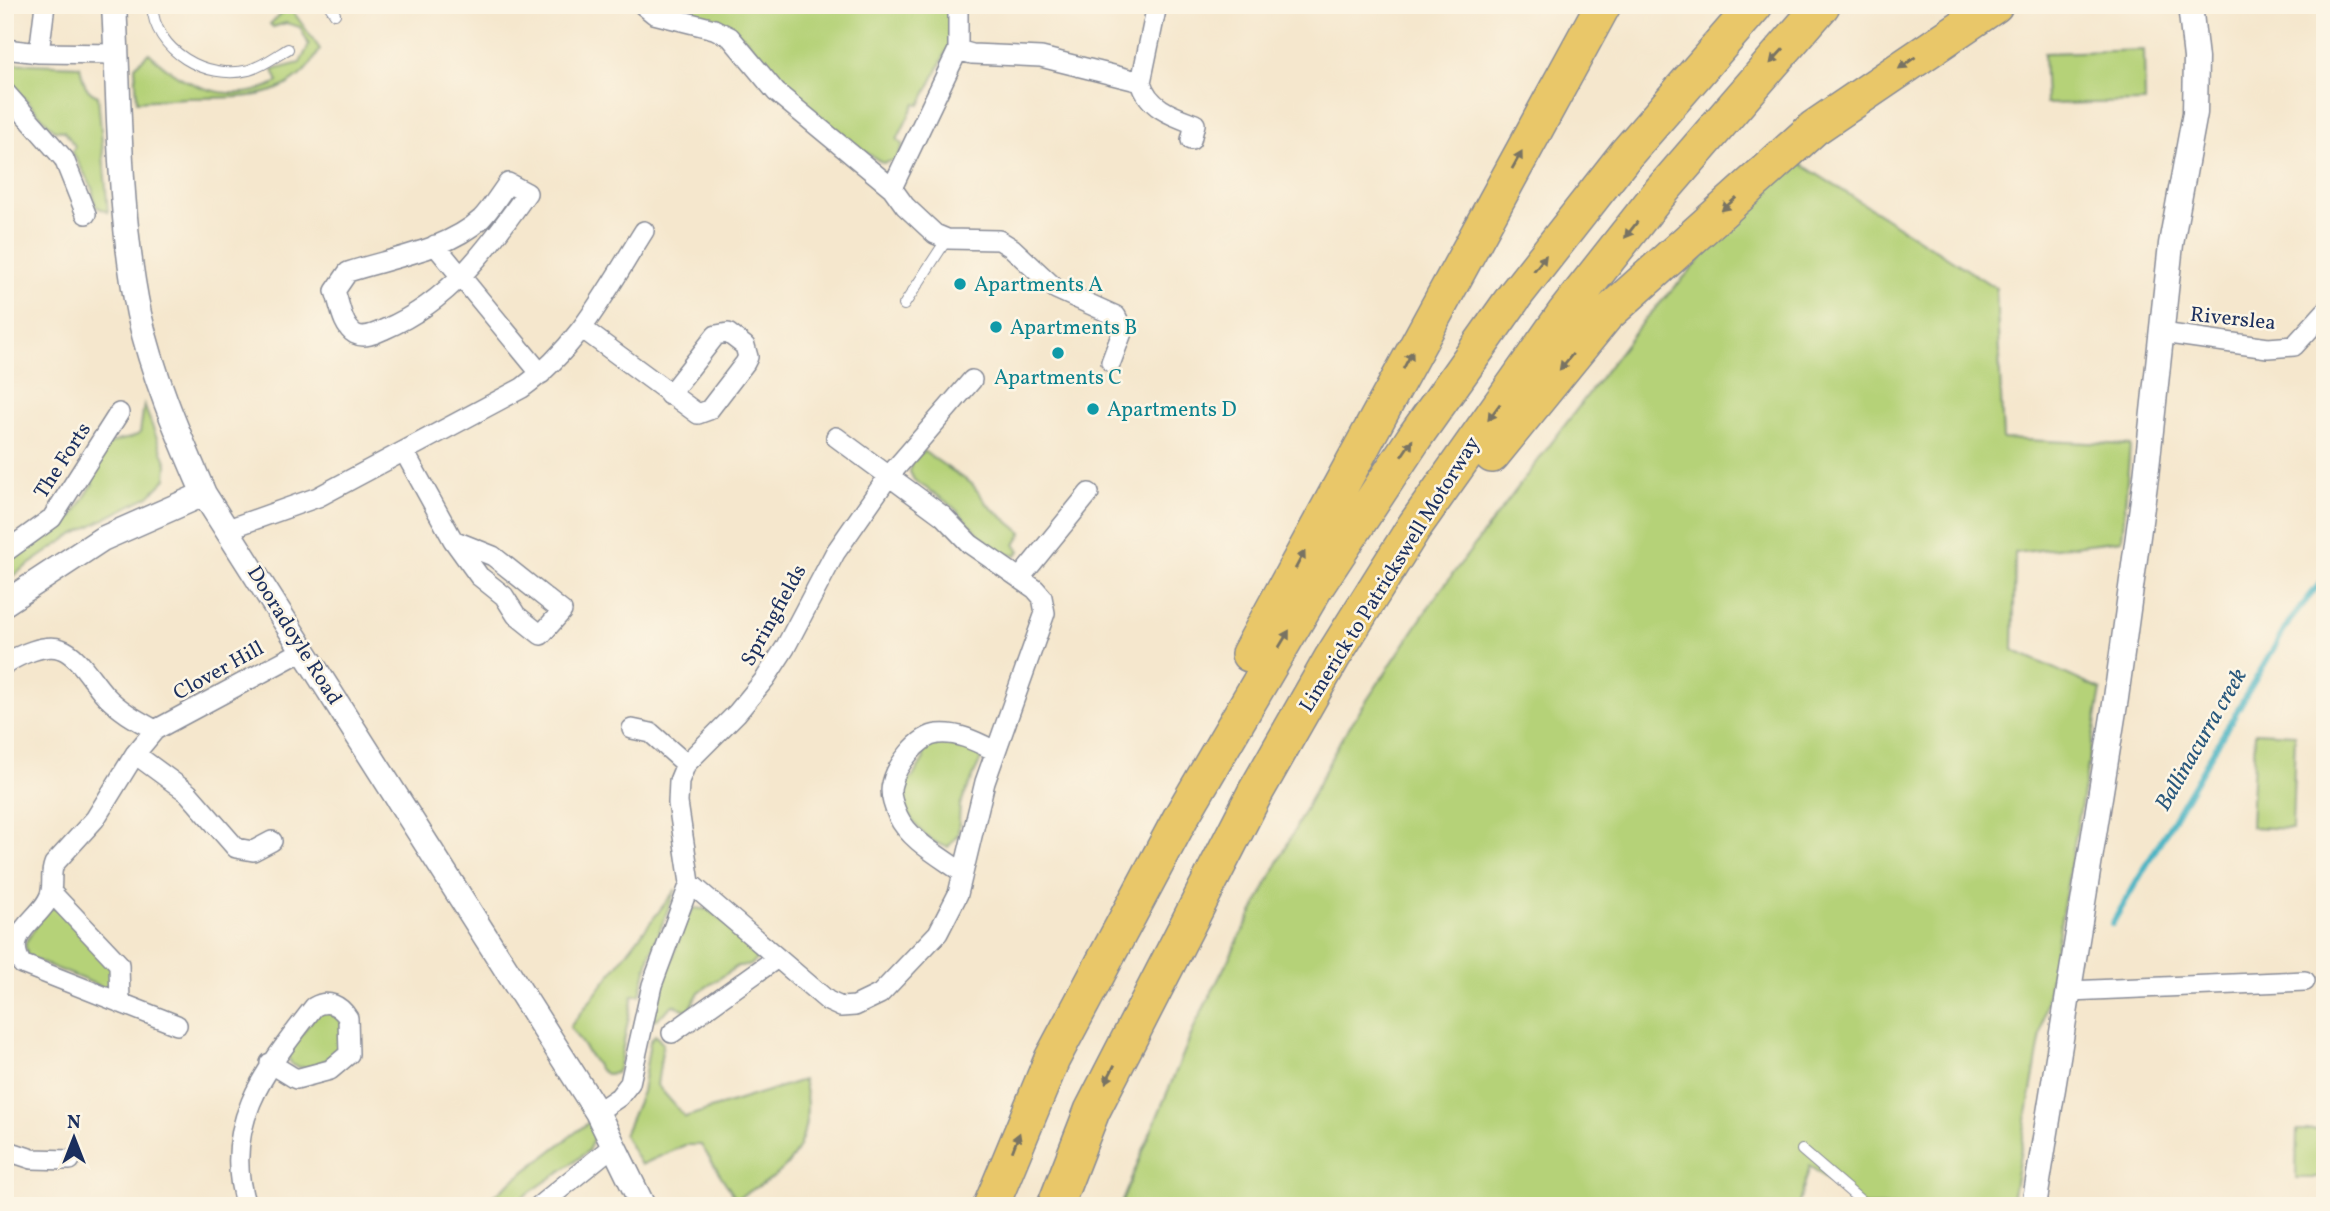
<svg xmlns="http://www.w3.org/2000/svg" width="2330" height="1211" font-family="Vollkorn,serif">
  <rect width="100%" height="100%" fill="#fcf5e5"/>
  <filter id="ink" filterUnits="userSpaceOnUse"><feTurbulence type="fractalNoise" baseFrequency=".0143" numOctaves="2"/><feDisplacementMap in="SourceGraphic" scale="14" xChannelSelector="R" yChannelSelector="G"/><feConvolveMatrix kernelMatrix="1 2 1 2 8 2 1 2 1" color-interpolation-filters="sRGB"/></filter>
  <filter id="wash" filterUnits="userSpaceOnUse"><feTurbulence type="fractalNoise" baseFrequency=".00686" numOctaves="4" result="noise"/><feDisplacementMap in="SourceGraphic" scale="28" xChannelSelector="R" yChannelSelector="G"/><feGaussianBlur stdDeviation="1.57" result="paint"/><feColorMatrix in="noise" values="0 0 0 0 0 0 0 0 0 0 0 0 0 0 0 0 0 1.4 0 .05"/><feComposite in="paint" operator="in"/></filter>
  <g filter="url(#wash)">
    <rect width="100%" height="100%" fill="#f5e7cd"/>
    <!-- green -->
    <path fill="#b5d278" stroke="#68806b" stroke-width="2" d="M655,5H949V47L920,105L915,103L897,140L903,145L896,160L883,163L837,135L778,81L750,43L731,27Z
      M289,6L320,49C292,104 239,97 187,98C170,99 154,100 137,101L135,66L149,53C184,87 232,107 278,82L273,70L300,63L309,45L300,27L286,23L273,27L270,24Z
      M2144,50L2145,102L2046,104L2044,53Z
      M6,63L80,66C83,80 84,91 98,96L108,212L95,206L92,187L72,152L75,146L64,131L54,130L10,83L5,74Z
      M1793,159L1996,288L2003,439L2130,445L2122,540L2015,553L2013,650L2101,690L2011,1206H1862L1810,1166L1798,1206H1120L1197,1021L1340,741L1434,599L1641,324Z
      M144,405L167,464L166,479L149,496L69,537L5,581V562L41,540L66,513L72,517L93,484L88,478C97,468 99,453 109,445C119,437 129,442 140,433Z
      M923,451L972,484L988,505L1022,533L1015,545L1020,551L1016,555C994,558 970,522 955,509C943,498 928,490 914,480L910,472L911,463Z
      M2255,732L2295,734L2292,829L2251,827Z
      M959,742L978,750L982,757L960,805L958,835L948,847C921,841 897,807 902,779L912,778L924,758L922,749L934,743Z
      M676,889L650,955L640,995H633L619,1067L616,1073L606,1074L600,1070L570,1027Z
      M58,907L113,965L112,985L107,989L28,957L25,944L46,908Z
      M694,908L711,910L750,948H755L757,959L751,965L738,966L699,992L689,1011L673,1005L657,1019H652L685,921Z
      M329,1008L342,1022L341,1049C327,1060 310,1073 292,1065L287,1055L319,1010Z
      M655,1035L663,1044L657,1085L685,1117L803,1080C811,1109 807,1142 787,1165C776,1179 751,1189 736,1199L701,1145H685L641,1165L624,1135L642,1092L650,1042Z
      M589,1122L595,1135L588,1151L574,1162L510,1206H480Z
      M2297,1130H2325V1178H2296Z"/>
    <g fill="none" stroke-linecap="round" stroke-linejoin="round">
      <!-- stream -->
      <path stroke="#46b3c3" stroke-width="6" d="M2112,924L2289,622L2325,577"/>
    </g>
  </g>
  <g filter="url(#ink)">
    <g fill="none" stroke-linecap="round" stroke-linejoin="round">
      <defs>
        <path id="service" d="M152,5C154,51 207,81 249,70C263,66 276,56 288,49
          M329,5L335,14
          M904,305L947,239
          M1802,1150L1867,1206"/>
        <path id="minor" d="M643,5L654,14L714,29L730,37L776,92L892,188L905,206L935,234L947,239L999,240L1012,248L1056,289L1116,316L1123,330L1111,362
          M5,49L39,53L117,54
          M958,50L972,54L1041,57L1141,82C1148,108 1173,116 1195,124L1191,140
          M39,53L45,5
          M1141,82L1157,5
          M5,92L64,159L86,214
          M508,183L527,193C488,248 449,302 385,329C376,333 365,339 355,334C342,326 340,304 335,291L348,272C391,258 447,250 481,219C491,209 499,195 508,183Z
          M892,188L958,50V5
          M435,245L541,374
          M583,329L698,414L709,410L745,363L748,357L745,346L728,333L716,335L669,395
          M2162,333L2268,348L2294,346L2325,312
          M405,453L453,540L479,576L504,596L516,615L541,635L562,611L493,556L453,540
          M228,529L318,497L522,388C578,348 608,288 644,231
          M5,552L52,518L119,413
          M1020,578L1089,493
          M5,664C19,655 45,643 61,649C79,655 93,683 106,696C120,711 137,720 155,730
          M632,729L651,733L686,764
          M135,754L188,793L236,848L253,851L272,841
          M963,873C941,857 909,840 898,816C894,807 889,793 892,784C896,766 918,736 938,734C959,732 977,742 995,751
          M690,883L828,1001L841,1007L855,1006L880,994L938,933L958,894L985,782L1045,613L1042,597L1035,589L970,544L943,516L836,437
          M51,892L119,964L120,1003
          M2069,991L2305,981
          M177,1025L22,964C0,932 47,917 51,891C53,881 50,874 54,864L95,819L135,754L155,730L304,650
          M672,1033L777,958
          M597,1112L619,1097L630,1083L652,985L690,883L678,803L679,781L686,764L737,713L765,679L785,648L835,553L888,477L972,380
          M5,1150L32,1159L70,1160
          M246,1206C220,1124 267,1068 314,1007C328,999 340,1005 348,1018L349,1054L330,1070L296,1079L270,1063
          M539,1206L613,1146"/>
        <path id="tertiary" d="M114,5C120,108 118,213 139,314C153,377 179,436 204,494L597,1112L643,1206
          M5,603L102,539L204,494
          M2034,1206L2116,698L2146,477L2171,244L2195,113L2196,58L2190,5"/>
        <path id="motorway" d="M1492,455L1606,315L1814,128L1995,5
          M1249,654L1603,5
          M991,1206L1052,1059L1181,817L1315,588L1414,438L1516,294L1626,154L1755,5
          M1055,1206L1092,1111L1255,793L1332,658L1414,527L1565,313L1658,195L1822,5"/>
      </defs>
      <!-- service casing -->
      <use href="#service" stroke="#888b96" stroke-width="12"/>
      <!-- minor casing -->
      <use href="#minor" stroke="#888b96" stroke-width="22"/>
      <!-- tertiary casing -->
      <use href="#tertiary" stroke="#888b96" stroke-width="27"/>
      <!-- motorway casing -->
      <use href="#motorway" stroke="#888b96" stroke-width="38"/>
      <!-- service -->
      <use href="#service" stroke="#fff" stroke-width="10"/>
      <!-- minor -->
      <use href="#minor" stroke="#fff" stroke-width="19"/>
      <!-- tertiary -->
      <use href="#tertiary" stroke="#fff" stroke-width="24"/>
      <!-- motorway -->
      <use href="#motorway" stroke="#e9c769" stroke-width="35"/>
    </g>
    <!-- one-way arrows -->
    <defs><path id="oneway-solid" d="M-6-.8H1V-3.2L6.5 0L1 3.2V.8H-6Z" transform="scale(1.75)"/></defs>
    <g fill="#787363">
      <use href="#oneway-solid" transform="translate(1777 56) rotate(132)"/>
      <use href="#oneway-solid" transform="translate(1907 63) rotate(145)"/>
      <use href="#oneway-solid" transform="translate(1517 160) rotate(-61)"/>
      <use href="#oneway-solid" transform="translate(1729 204) rotate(138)"/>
      <use href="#oneway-solid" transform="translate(1631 230) rotate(128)"/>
      <use href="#oneway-solid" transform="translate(1540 263) rotate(-52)"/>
      <use href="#oneway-solid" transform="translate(1408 360) rotate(-62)"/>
      <use href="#oneway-solid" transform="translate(1566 362) rotate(130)"/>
      <use href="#oneway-solid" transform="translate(1494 412) rotate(126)"/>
      <use href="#oneway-solid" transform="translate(1407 448) rotate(-56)"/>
      <use href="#oneway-solid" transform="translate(1300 560) rotate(-62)"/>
      <use href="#oneway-solid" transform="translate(1284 639) rotate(-59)"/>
      <use href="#oneway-solid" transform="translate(1110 1074) rotate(117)"/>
      <use href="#oneway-solid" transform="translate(1016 1142) rotate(-69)"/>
    </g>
  </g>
  <!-- markers -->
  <g fill="#0f9aa8" stroke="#fcf5e5" stroke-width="2.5">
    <circle cx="960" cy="284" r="7"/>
    <circle cx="996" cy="327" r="7"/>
    <circle cx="1058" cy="353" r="7"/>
    <circle cx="1093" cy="409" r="7"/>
  </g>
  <g text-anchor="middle" stroke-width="5" stroke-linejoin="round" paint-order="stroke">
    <!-- culture labels -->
    <g font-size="21" fill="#0d838f" stroke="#fcf5e5" text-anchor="start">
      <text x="974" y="291">Apartments A</text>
      <text x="1010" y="334">Apartments B</text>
      <text x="1058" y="384" text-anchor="middle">Apartments C</text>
      <text x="1107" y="416">Apartments D</text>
    </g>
    <!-- street labels -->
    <g font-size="21" fill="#1b2f5e" stroke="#fcf5e5">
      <text transform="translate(2233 318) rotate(6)" y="7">Riverslea</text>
      <text transform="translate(62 460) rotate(-57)" y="7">The Forts</text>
      <text transform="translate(1389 574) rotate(-58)" y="7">Limerick to Patrickswell Motorway</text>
      <text transform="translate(773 615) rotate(-61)" y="7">Springfields</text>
      <text transform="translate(295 635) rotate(58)" y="7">Dooradoyle Road</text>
      <text transform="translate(218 670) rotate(-29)" y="7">Clover Hill</text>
    </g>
    <!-- water labels -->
    <g font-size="23" font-style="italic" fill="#28577c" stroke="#fcf5e5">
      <text transform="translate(2200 739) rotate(-60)" y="8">Ballinacurra creek</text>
    </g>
  </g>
  <!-- margin -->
  <rect width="2330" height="1211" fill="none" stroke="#fcf5e5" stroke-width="28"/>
  <!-- north arrow -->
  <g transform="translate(74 1138)" stroke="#fcf5e5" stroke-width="5" paint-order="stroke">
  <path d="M0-5L12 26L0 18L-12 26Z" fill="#1b2f5e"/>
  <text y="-10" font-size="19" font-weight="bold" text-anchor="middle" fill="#1b2f5e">N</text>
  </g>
</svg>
